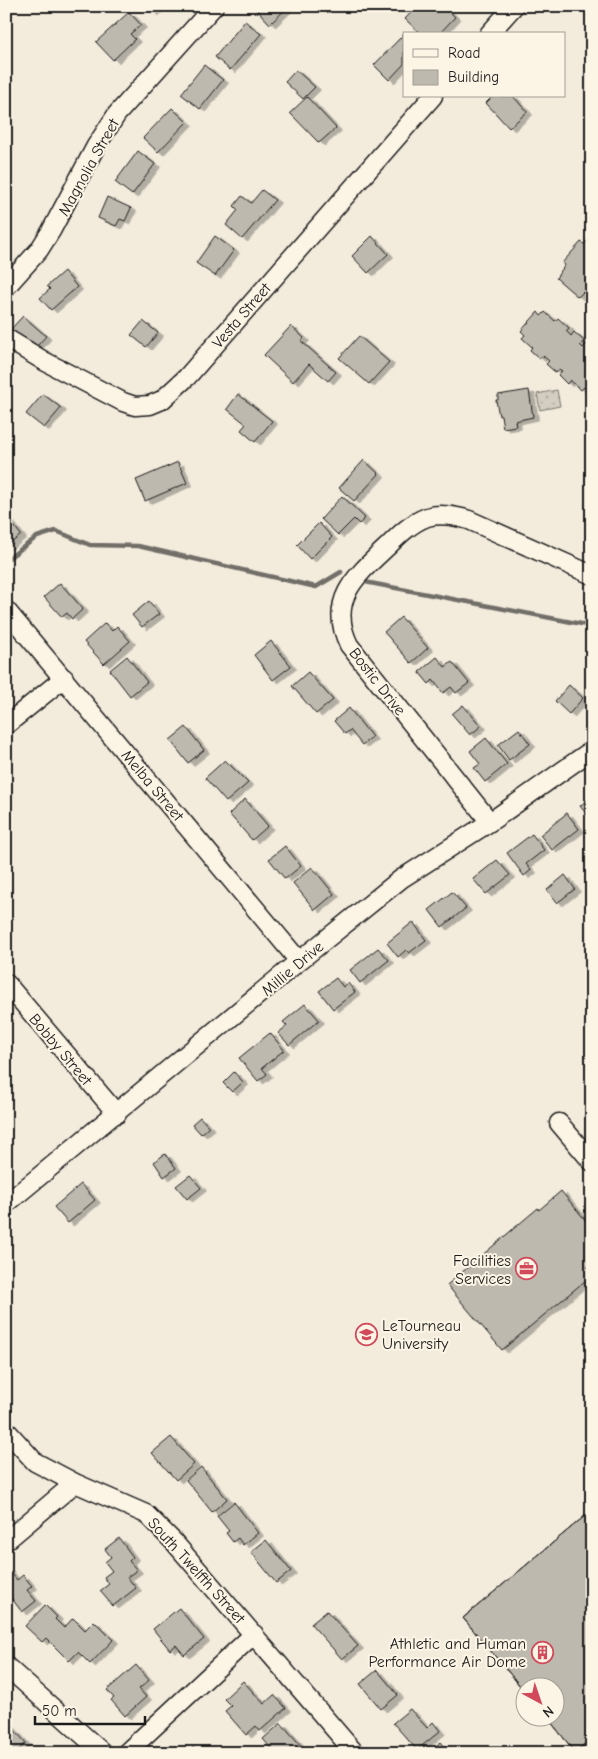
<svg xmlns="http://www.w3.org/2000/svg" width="598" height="1759" font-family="'Comic Neue',sans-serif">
  <defs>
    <pattern id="green-dots" width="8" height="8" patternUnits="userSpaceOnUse" patternTransform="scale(1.25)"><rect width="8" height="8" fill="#d3cec1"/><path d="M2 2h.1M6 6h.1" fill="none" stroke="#b5b0a5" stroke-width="1.8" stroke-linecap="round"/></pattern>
    <filter id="shadow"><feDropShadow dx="5.5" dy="3" stdDeviation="0" flood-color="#0004"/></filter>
  </defs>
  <rect width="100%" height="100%" fill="#f3ecdd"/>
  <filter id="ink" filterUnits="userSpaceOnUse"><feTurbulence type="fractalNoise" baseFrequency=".02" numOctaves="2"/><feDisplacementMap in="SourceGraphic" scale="10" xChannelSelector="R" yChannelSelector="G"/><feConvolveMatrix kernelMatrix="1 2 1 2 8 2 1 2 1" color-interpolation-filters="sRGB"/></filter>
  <g filter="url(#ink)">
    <!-- green -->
    <path fill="url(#green-dots)" stroke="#78756e" d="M557,390L560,406L540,410L537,394Z"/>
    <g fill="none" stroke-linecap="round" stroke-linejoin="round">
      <!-- stream -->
      <path stroke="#716e68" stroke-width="4.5" d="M6,560L37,537L56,531L90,545L138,546L316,587L341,572
        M365,582L592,626"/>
    </g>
    <!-- building -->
    <path fill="#beb9ae" stroke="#1c1c1c" filter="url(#shadow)" d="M147,6H160L153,13Z
      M257,6H289L270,24L255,8Z
      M383,6H393L389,11Z
      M417,6H444L455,17L439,34H421L405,19Z
      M129,12L141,25L130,34L135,39L113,60L96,42Z
      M245,21L261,34L230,70L215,57Z
      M403,35L404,36V64L389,80L374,65Z
      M204,65L223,80L200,109L181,94Z
      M296,70L315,87L303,99L285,82Z
      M493,96H513L527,112L509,128L486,103Z
      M307,97L336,128L319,143L290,113Z
      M172,108L187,122L158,152L143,138Z
      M138,151L155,164L132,195L115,182Z
      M262,190L275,200L242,239L226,225L238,210L234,206L242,196L251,203Z
      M107,197L131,208L125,221L120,219L116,226L98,218Z
      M215,236L234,250L215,276L196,263Z
      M372,236L388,254L368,273L352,256Z
      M592,236V290L589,288L585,294L583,292L578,297L556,278L565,265L562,263L581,242L584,244Z
      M64,271L77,287L51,310L40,298L50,289L47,286Z
      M538,312L541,316L545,312L555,321L558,318L569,328L566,331L571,336L574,332L584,341L580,345L583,348L587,344L592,348V387L588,391L584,387L581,390L570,380L567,384L558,375L562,371L559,369L556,373L546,364L549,361L543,356L540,359L530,350L532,347L522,338L525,335L521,331Z
      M23,316L46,336L37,346L31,341L28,345L10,330Z
      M143,321L158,333L146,347L131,335Z
      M291,326L304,338L301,341L336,372L328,381L309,364L293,382L264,355Z
      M359,336L389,362L369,384L339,358Z
      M529,390L533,417L515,421L516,426L503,428L501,415L499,416L496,400H498V395Z
      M43,394L61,408L44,428L26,414Z
      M238,394L272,421L255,442L241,430L246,424L227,409Z
      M364,460L379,474L354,501L339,488Z
      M178,462L187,483L145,501L136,480Z
      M342,496L365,518L359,524L354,519L338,535L321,519Z
      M6,516L21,535L6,547Z
      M319,523L332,537L310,559L297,545Z
      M60,583L83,609L72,619L67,613L62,617L44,597Z
      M149,601L159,614L142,627L132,615Z
      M401,617L428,648L411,663L384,632Z
      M105,623L112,631L117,626L130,641L104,664L84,642Z
      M271,641L291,666L273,680L254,655Z
      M127,656L147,682L130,696L110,670Z
      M437,657L445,667L452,662L469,683L456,693L451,687L443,693L433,680L429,684L419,672Z
      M308,672L333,700L316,714L292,686Z
      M569,685L583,698L569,714L555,701Z
      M463,705L481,726L470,735L452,714Z
      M349,708L372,737L362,745L350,730L345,734L334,721Z
      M186,727L204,750L188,763L170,740Z
      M519,729L530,744L509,760L498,745Z
      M486,738L507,764L485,782L474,768L480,764L470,751Z
      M225,760L248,783L226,802L205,778Z
      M592,796V821L580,806Z
      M245,799L268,826L252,840L229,814Z
      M567,813L579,829L552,850L540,835Z
      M532,834L544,850L526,864L531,870L524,876L507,853Z
      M285,846L301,866L285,879L269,859Z
      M497,860L510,875L486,894L473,879Z
      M312,867L334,894L315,910L293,883Z
      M565,875L575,889L557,903L547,890Z
      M452,892L466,908L442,927L429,910Z
      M413,922L426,940L409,953L406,950L398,957L387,943Z
      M378,948L389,960L360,983L350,970Z
      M336,978L343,987L348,983L355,992L333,1009L319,991Z
      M305,1004L319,1020L289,1045L278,1033L287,1026L283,1022Z
      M270,1033L284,1050L262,1068L267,1074L258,1081L239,1058Z
      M234,1072L243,1082L232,1092L223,1083Z
      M200,1117L209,1127L201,1134L192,1124Z
      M165,1154L176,1168L164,1177L154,1162Z
      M190,1175L201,1188L187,1199L176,1186Z
      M81,1184L95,1200L68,1223L54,1207Z
      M561,1191L592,1228V1263L587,1267L592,1272V1275L502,1350L447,1285L538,1208L539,1210Z
      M171,1437L194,1464L176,1480L152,1453Z
      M201,1467L227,1499L212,1512L186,1480Z
      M234,1502L258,1533L243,1545L238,1538L233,1542L226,1533L229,1531L217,1516Z
      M592,1510V1738L575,1752L546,1716H556V1686H526V1693L463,1618Z
      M592,1510V1738L575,1752L546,1716H556V1686H526V1693L463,1618Z
      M119,1538L133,1557L129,1561L137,1570L127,1577L136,1588L113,1606L100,1591L109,1584L104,1577L112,1571L105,1562L111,1557L105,1549Z
      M266,1540L291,1571L276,1583L251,1552Z
      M8,1569L17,1580L23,1575L32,1586L27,1590L36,1601L22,1612L6,1591V1571Z
      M45,1605L57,1617L55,1619L64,1628L73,1618L85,1630L94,1621L113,1640L90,1664L78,1652L69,1661L46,1638L42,1642L25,1626Z
      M179,1608L204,1639L184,1655L176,1645L170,1650L153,1629Z
      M327,1611L358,1646L342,1659L311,1624Z
      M136,1665L149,1680L139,1689L146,1697L125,1716L111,1700L114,1698L107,1690Z
      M377,1670L398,1695L381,1709L360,1684Z
      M243,1681L264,1704L274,1695L286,1708L260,1731L256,1726L246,1735L225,1711L231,1706L224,1699Z
      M410,1709L427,1728L433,1722L440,1731L417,1750L393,1723Z
      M6,1721L26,1743L15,1753H6Z
      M281,1723L304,1749L300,1753H275L263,1739Z
      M441,1742L450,1753H428Z
      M193,1747L198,1753H187Z"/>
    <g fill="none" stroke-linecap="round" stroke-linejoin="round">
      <defs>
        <path id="minor" d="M489,34L514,6
          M6,287L39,250L51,231L96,146L117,114L214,6
          M6,338L44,361L123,402L135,406L150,405L162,400L187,377L433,96
          M6,610L299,961
          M6,725L64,678
          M490,822L349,645C327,600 356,576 387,547C399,535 411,523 427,517C441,513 455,516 469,520L592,575
          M6,983L117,1114
          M559,1123L592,1162
          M6,1204L299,961L401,879L490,822L592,750
          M6,1430L35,1462L75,1483L146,1514L174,1542L355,1753
          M6,1541L75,1483
          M6,1666L103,1753
          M126,1753L254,1634"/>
      </defs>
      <!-- minor casing -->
      <use href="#minor" stroke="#1c1c1c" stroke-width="21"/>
      <!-- minor -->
      <use href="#minor" stroke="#fcf5e5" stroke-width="18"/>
    </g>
  </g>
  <!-- icons -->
  <defs>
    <symbol id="office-ring" viewBox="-11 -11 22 22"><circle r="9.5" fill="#fcf5e5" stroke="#d1495b" stroke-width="1.5"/><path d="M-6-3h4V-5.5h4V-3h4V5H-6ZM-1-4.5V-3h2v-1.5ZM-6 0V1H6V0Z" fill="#d1495b"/></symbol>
    <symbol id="university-ring" viewBox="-11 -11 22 22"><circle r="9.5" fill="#fcf5e5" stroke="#d1495b" stroke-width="1.5"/><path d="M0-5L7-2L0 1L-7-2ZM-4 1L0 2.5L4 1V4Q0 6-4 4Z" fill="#d1495b"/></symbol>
    <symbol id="building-ring" viewBox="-11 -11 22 22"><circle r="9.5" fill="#fcf5e5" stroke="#d1495b" stroke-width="1.5"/><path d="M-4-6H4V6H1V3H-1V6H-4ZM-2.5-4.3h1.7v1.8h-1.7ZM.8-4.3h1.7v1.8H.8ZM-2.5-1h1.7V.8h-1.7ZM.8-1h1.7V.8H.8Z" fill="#d1495b"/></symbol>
  </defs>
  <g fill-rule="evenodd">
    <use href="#office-ring" x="514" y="1256" width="25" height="25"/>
    <use href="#university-ring" x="354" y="1322" width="25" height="25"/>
    <use href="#building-ring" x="530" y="1640" width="25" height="25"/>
  </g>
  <g text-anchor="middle" stroke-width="4" stroke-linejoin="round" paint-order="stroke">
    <!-- street labels -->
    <g font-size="16" fill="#1c1c1c" stroke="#fcf5e5">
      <text transform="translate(88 167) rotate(-61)" y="6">Magnolia Street</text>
      <text transform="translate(241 315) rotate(-49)" y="6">Vesta Street</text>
      <text transform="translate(378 681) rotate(52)" y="6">Bostic Drive</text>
      <text transform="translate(153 785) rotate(50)" y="6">Melba Street</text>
      <text transform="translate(292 968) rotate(-40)" y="6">Millie Drive</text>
      <text transform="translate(61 1049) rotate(50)" y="6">Bobby Street</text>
      <text transform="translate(197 1570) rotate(48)" y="6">South Twelfth Street</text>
    </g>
    <!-- poi labels -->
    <g font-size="16" fill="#1c1c1c" stroke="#fcf5e5" text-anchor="end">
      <text x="511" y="1266">Facilities<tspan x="511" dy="18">Services</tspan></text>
      <text x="382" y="1331" text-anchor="start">LeTourneau<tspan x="382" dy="18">University</tspan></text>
      <text x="526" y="1649">Athletic and Human<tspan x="526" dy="18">Performance Air Dome</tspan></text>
    </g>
  </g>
  <!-- margin -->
  <rect width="598" height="1759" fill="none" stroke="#fcf5e5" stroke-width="25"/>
  <rect x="12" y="12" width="573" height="1734" fill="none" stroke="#1c1c1c" stroke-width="2" filter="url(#ink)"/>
  <!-- legend -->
  <rect x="403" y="32" width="162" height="65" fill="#fcf5e5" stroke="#a29e95"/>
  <rect x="413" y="49" width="25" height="8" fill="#fcf5e5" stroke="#a29e95"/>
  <text x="448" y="58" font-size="15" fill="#1c1c1c">Road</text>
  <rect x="413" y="70" width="25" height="15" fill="#beb9ae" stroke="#a29e95"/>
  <text x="448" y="82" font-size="15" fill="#1c1c1c">Building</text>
  <!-- north arrow -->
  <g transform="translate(540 1702) rotate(140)"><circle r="24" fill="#fcf5e5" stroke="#a29e95"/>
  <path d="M0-4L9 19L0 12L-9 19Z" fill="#d1495b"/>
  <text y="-8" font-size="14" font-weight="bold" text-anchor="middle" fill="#1c1c1c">N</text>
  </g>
  <!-- scale -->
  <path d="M35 1716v8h110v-8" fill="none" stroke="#1c1c1c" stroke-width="2.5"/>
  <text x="42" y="1716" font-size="15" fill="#1c1c1c" stroke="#fcf5e5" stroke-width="4" paint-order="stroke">50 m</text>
</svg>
